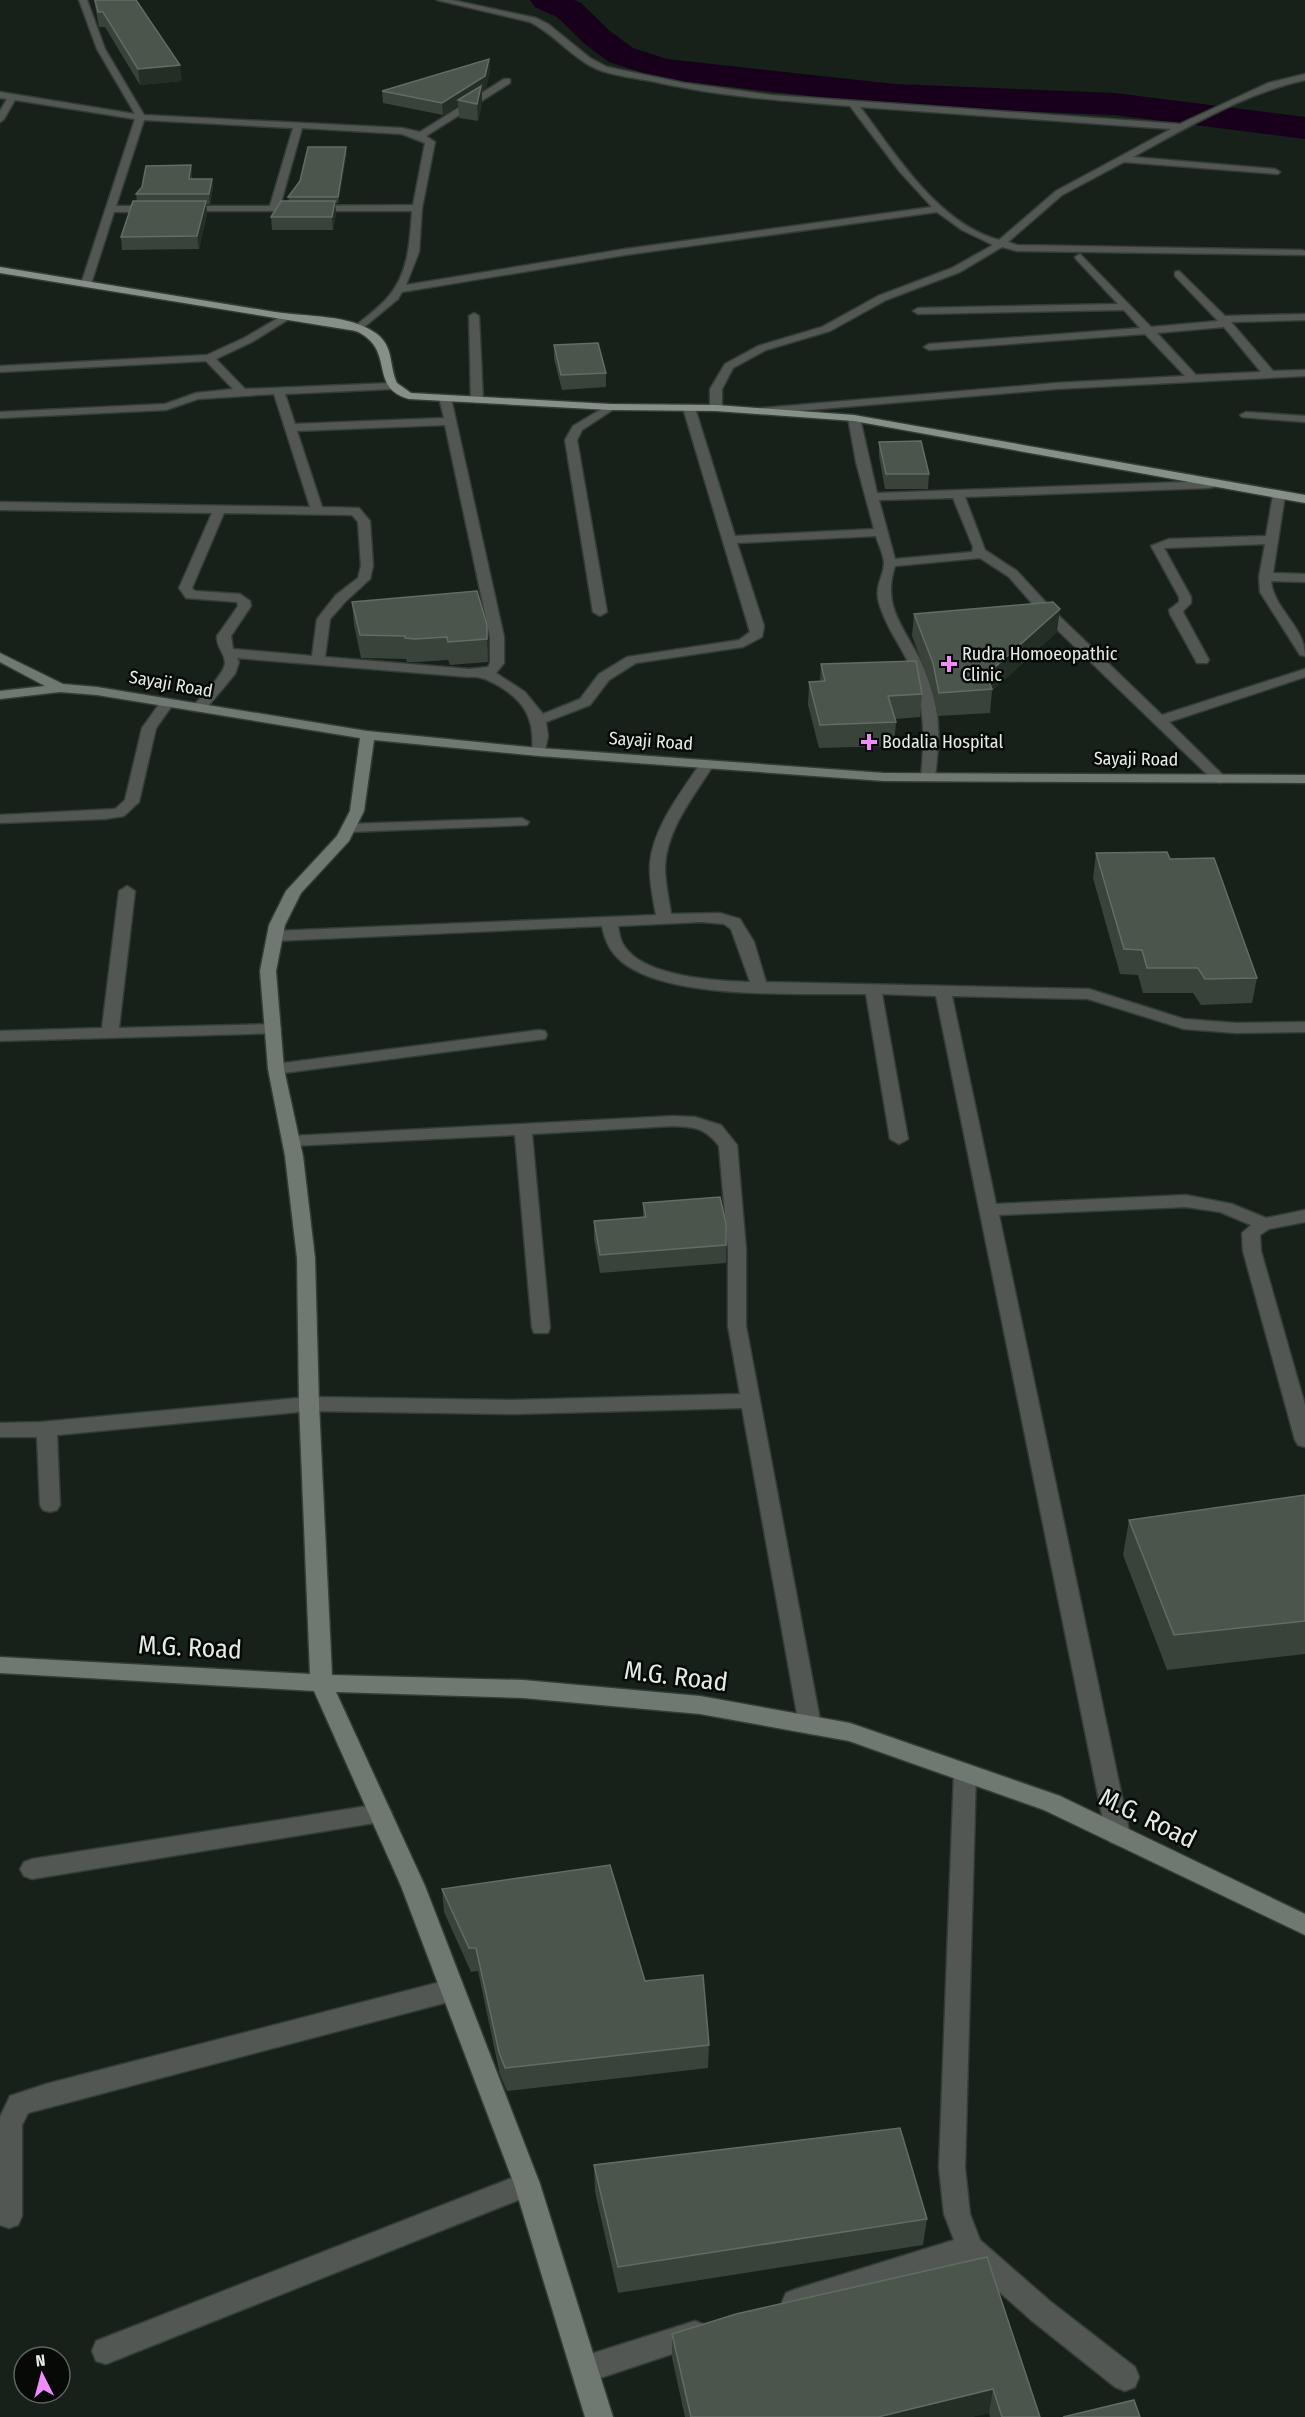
<svg xmlns="http://www.w3.org/2000/svg" width="1305" height="2417" font-family="'Fira Sans Condensed',sans-serif">
  <rect width="100%" height="100%" fill="#162119"/>
  <g fill="none" stroke-linecap="round" stroke-linejoin="round">
    <!-- river -->
    <path fill="#18001d" fill-rule="evenodd" d="M530,0H574L581,3L610,31L633,48L667,59L895,84L1115,93L1305,117V139L1115,115L895,106L662,79L609,62L586,45L557,17L535,7Z"/>
    <defs>
      <path id="lane" d="M522,818L529,822L527,825L349,832L342,828L349,824Z"/>
      <path id="street" d="M79,0H87L105,49L144,115L402,128L420,132L504,79H510V83L426,136L435,142L422,208L419,252L406,285L625,249L932,207L900,172L850,106C783,101 716,96 651,81C635,78 617,76 602,71C574,61 556,35 530,22L437,0H452L536,18L548,24L590,58L607,67L684,83L771,95L1180,124L1268,83L1305,74V80C1243,94 1188,127 1133,157L1275,169L1280,172L1278,174L1124,162L1062,195L1008,242L1017,245L1302,250L1305,251V255L1017,251L1002,247L960,272L886,300L830,331L766,350L733,368L722,389V408L716,411L710,408V389L725,364L758,346L822,327L878,296L952,268L993,245L962,230L937,212L625,255L402,292L398,299L358,332L354,331V327C366,317 380,307 389,296C409,272 410,240 412,211H181V207L184,206H270L293,128L144,120L116,206H153L158,209L153,212H114L91,284L86,287L81,284L135,119L15,100L4,119L0,122V111L7,99L0,98V92L135,114L97,49ZM860,107L1171,129L1056,191L999,240C937,223 896,154 860,107ZM302,128L402,134L425,143L413,205L280,206Z
        M1080,254L1151,327L1218,321L1175,276V272L1179,271L1225,316L1305,314V320L1231,322L1273,371L1305,370V376L1056,389L761,414L755,411L761,408L1056,383L1185,376L1145,334L929,350L924,347L929,344L1140,328L1124,310L918,314L913,311L918,308L1118,304L1076,259L1075,257ZM1224,327L1261,372L1196,375L1157,333Z
        M474,313L479,316L483,400L477,403L471,400L469,316Z
        M285,314L289,315V319L252,342L216,359L245,389L392,383L398,386L392,389L285,394L295,424L444,418L439,398L445,395L451,398L504,637V663L496,673L525,692L543,714L580,699L599,674L627,657L739,640L750,632L683,408L689,405L695,408L735,536L874,529L856,462L848,418L854,415L860,418L877,493L1214,481V487L1210,488L965,497L985,550L1017,571L1054,611L1162,715L1305,669V677L1169,722L1227,779L1220,783L1215,782L1044,617L1009,577L980,558L895,566C881,608 906,629 922,664C927,675 931,688 934,699C941,724 938,751 935,777L933,780H923L921,777C925,738 925,701 909,664C899,643 885,625 879,603C874,586 884,576 884,563C884,555 878,544 876,536L737,543L764,626L762,637L743,647L636,663L609,680L590,705L546,722L548,736L544,755H534L532,752C535,721 526,702 499,686C488,680 481,676 469,677L237,658L239,662L235,674L204,711H194V705C201,697 225,673 225,663C225,653 216,647 217,636L238,606L237,602L186,598L179,588L212,513L0,510V502L310,507L274,394L198,399L166,410L0,418V412L165,404L196,393L233,389L206,361L0,372V366L207,355L244,338ZM445,425L490,637V663L488,667L469,669L325,657L330,619L346,601L370,579L373,566L370,521L359,508L322,507L297,431ZM953,498L973,547L972,552L895,559L879,500ZM224,513L352,515L358,522L361,566L358,578L336,595L317,619L312,656L233,649L231,636L251,606L250,601L240,594L195,591L192,588Z
        M610,404L614,405V409L582,430L577,440L607,612L600,616L593,612L565,440L573,426Z
        M1246,412L1305,416V422L1242,417L1240,415Z
        M1279,491L1285,495L1273,573L1305,574V582L1271,581C1274,610 1305,626 1305,656L1300,655L1260,592L1259,577L1265,544L1164,548L1191,597V603L1183,611L1184,614L1209,660L1207,663H1197L1170,614L1169,610L1179,602V597L1151,546L1169,539L1266,536L1273,495Z
        M167,699L174,703L156,728L139,802L124,816L105,819L0,823V815L115,809L125,800L142,728L162,700Z
        M707,760L714,764C695,795 666,829 665,868C665,883 669,899 671,914L720,913L740,919L754,942L766,982L1089,989L1184,1019L1236,1023L1305,1022V1032L1236,1033L1184,1029L1088,999L952,996L996,1204L1186,1195L1232,1204L1266,1218L1305,1210V1222L1269,1229L1260,1235L1261,1251L1305,1405V1447L1298,1445L1295,1440L1243,1251L1242,1233L1251,1225L1220,1212L1186,1207L999,1215L1130,1835L1126,1842L1118,1845L1110,1842L1106,1835L936,996L882,994L908,1139L899,1144L890,1139L866,994C804,993 670,1001 622,962C610,952 605,941 602,926L275,941L267,936L275,931L656,915C653,898 649,881 650,864C653,827 682,791 702,761ZM701,922L724,924L731,929L750,982C717,981 641,977 623,944C620,939 619,932 618,926Z
        M127,886L135,891L119,1028L273,1024L279,1025L281,1029L279,1033L0,1041V1031L102,1028L119,891Z
        M539,1030L545,1031L547,1035L545,1039L276,1074L268,1069L276,1064Z
        M673,1116L695,1117L721,1125L737,1145L746,1249V1326L821,1725L818,1731L810,1734L802,1731L799,1725L742,1408L514,1414L309,1411L57,1435L60,1505L57,1510L50,1512L43,1510L40,1505L37,1437H0V1423L41,1422L309,1397L514,1400L740,1394L728,1326V1249L719,1146C705,1128 696,1127 673,1126L532,1134L550,1328L548,1333H534L532,1328L515,1135L291,1146L282,1141L291,1136Z
        M965,1764L973,1766L976,1773L965,2168L970,2214L980,2240L1051,2302L1135,2367L1139,2377L1135,2387L1125,2391L1115,2387L1031,2320L966,2262L796,2315L786,2311L782,2302L786,2293L796,2289L954,2240L944,2214L939,2168L954,1773L957,1766Z
        M380,1804L388,1806L392,1813L388,1820L380,1822L32,1879L24,1876L20,1869L24,1862L32,1859Z
        M452,1979L461,1982L464,1990L461,1998L452,2001L28,2113L22,2125V2216L18,2225L9,2228L0,2225V2117L10,2096L46,2084Z
        M527,2172L536,2175L540,2184L536,2193L106,2364L96,2361L92,2351L96,2341Z
        M695,2321L705,2325L709,2334L705,2343L585,2383L575,2379L571,2369L575,2359Z"/>
      <path id="secondary" d="M0,653L63,684L97,687L367,731L539,748L884,773L1305,775V783L884,781L539,756L374,740L364,811L349,841L301,893L285,925L276,971L284,1069L303,1156L315,1258L319,1404L332,1675L523,1680L700,1696L850,1723L1060,1796L1305,1914V1935L1044,1810L849,1741L700,1714L523,1698L336,1692L425,1886L540,2184L613,2417H585L514,2184L401,1886L314,1691L0,1673V1657L310,1674L299,1404L297,1258L285,1156L268,1069L260,971L269,925L286,891L337,836L350,811L360,738L97,695L60,692L0,699V691L45,686L0,662Z"/>
      <path id="primary" d="M0,267C92,282 183,297 275,312C307,317 350,314 377,334C394,347 389,366 397,383L411,393L610,404L716,405L854,415L1305,495V503L854,421L716,411L610,410L409,399C367,387 397,350 356,331L0,273Z"/>
    </defs>
    <!-- lane casing -->
    <use href="#lane" stroke="#333d36" stroke-width="3"/>
    <!-- street casing -->
    <use href="#street" stroke="#333d36" stroke-width="3"/>
    <!-- secondary casing -->
    <use href="#secondary" stroke="#333d36" stroke-width="3"/>
    <!-- primary casing -->
    <use href="#primary" stroke="#333d36" stroke-width="3"/>
    <!-- lane -->
    <use href="#lane" fill="#525753" fill-rule="evenodd"/>
    <!-- street -->
    <use href="#street" fill="#525753" fill-rule="evenodd"/>
    <!-- secondary -->
    <use href="#secondary" fill="#6f7871" fill-rule="evenodd"/>
    <!-- primary -->
    <use href="#primary" fill="#859187" fill-rule="evenodd"/>
  </g>
  <!-- wall -->
  <path fill="#38433a" d="M94,0H136L182,81L140,85L105,27H99Z
    M489,59L490,71L486,88L482,91V103L478,121L459,118L458,105L443,115L383,103L382,91Z
    M347,153L338,203H335L336,214L333,230H272L271,217L289,201L288,197Z
    M191,165L192,174V179H212L213,188L210,204H206L207,214L199,249L122,250L121,237L137,201L136,194Z
    M554,345L606,373V387L562,390L554,359Z
    M879,442L929,474L928,489H885L879,456Z
    M352,602L487,625L488,662L450,665L448,660L417,662H407L406,659L361,658L354,625Z
    M914,614L1057,632L992,691L990,713L938,716L931,686L912,636Z
    M821,664L922,694L920,717L895,719L896,722L894,746L819,748L808,705L809,682L820,681Z
    M1096,853L1170,859L1257,978L1252,1003L1201,1005L1193,993H1143L1138,975L1120,974L1093,878Z
    M643,1203L726,1245V1263L600,1273L594,1239V1221L643,1217Z
    M1305,1495V1654L1167,1670L1123,1555L1129,1520Z
    M442,1889L645,1981L709,2045L708,2068L507,2091L500,2075L478,1971L471,1972L444,1912Z
    M594,2165L927,2219L923,2245L618,2293L595,2192Z
    M987,2257L1040,2417H990L989,2413L971,2417H685L672,2358V2334Z"/>
  <!-- shaded-wall -->
  <path fill="#232e25" d="M489,59L490,71L486,88L482,91V103L478,121L477,104L458,100V105L443,115L442,103Z
    M180,65L182,81L140,85L138,69Z
    M346,147L347,153L338,203V197Z
    M191,165L192,174L190,188L189,179Z
    M212,179L213,188L210,204L209,194Z
    M206,201L207,214L199,249L197,236Z
    M335,201L336,214L333,230L332,217Z
    M1060,609L1057,632L992,691L986,675Z
    M993,2389L989,2413L971,2417H878Z"/>
  <!-- building -->
  <path fill="#4a554c" stroke="#626c64" stroke-width="1.5" d="M95,0H136L180,65L138,69L103,12H98Z
    M489,59L485,76L442,103L382,91Z
    M481,86L477,104L458,100Z
    M308,147H346L338,197H288L300,181Z
    M191,165L189,179H212L209,194H136L142,187L146,166Z
    M133,201H206L197,236L121,237Z
    M281,201H335L332,217H271Z
    M598,343L606,373L561,375L554,345Z
    M921,441L929,474H886L879,442Z
    M477,591L487,625V639L448,642L447,637L415,639L405,638V636L360,635L352,602Z
    M1053,602L1060,609L986,675L992,689L939,693L933,663L914,614Z
    M916,661L922,694L888,696L896,722L820,725L809,682L825,681L821,664Z
    M1167,852L1170,859L1214,858L1257,978L1205,979L1198,968H1147L1142,950L1124,949L1096,853Z
    M720,1197L726,1224V1245L600,1255L594,1221L646,1217L643,1203Z
    M1305,1495V1621L1174,1635L1129,1520Z
    M610,1865L645,1981L703,1975L709,2045L505,2068L499,2052L476,1948H469L442,1889Z
    M900,2128L927,2219L618,2267L594,2165Z
    M987,2257L1040,2417H1002L993,2389L878,2417H691L672,2334L736,2314Z
    M1134,2400L1140,2417H1063Z"/>
  <!-- markers -->
  <g fill="#ed8cfa" stroke="#060906" stroke-width="2">
    <path d="M946 655h6v6h6v6h-6v6h-6v-6h-6v-6h6z"/>
    <path d="M866 733h6v6h6v6h-6v6h-6v-6h-6v-6h6z"/>
  </g>
  <g text-anchor="middle" stroke-width="5" stroke-linejoin="round" paint-order="stroke">
    <!-- far-poi labels -->
    <g font-size="18" fill="#e4ebe5" stroke="#060906" text-anchor="start">
      <text x="962" y="660">Rudra Homoeopathic<tspan x="962" dy="21">Clinic</tspan></text>
      <text x="882" y="748">Bodalia Hospital</text>
    </g>
    <!-- far-street labels -->
    <g font-size="18" fill="#e4ebe5" stroke="#060906">
      <text transform="translate(171 684) rotate(10)" y="6">Sayaji Road</text>
      <text transform="translate(651 741) rotate(4)" y="6">Sayaji Road</text>
      <text transform="translate(1136 759) rotate(1)" y="6">Sayaji Road</text>
    </g>
    <!-- near-street labels -->
    <g font-size="26" fill="#e4ebe5" stroke="#060906">
      <text transform="translate(190 1647) rotate(3)" y="9">M.G. Road</text>
      <text transform="translate(676 1676) rotate(7)" y="9">M.G. Road</text>
      <text transform="translate(1148 1818) rotate(26)" y="9">M.G. Road</text>
    </g>
  </g>
  <!-- north arrow -->
  <g transform="translate(42 2375) rotate(354)"><circle r="28" fill="#060906" stroke="#5f635f" stroke-width="1.5"/>
  <path d="M0-4.5L10 22L0 15L-10 22Z" fill="#ed8cfa"/>
  <text y="-9" font-size="16" font-weight="bold" text-anchor="middle" fill="#e4ebe5">N</text>
  </g>
</svg>
